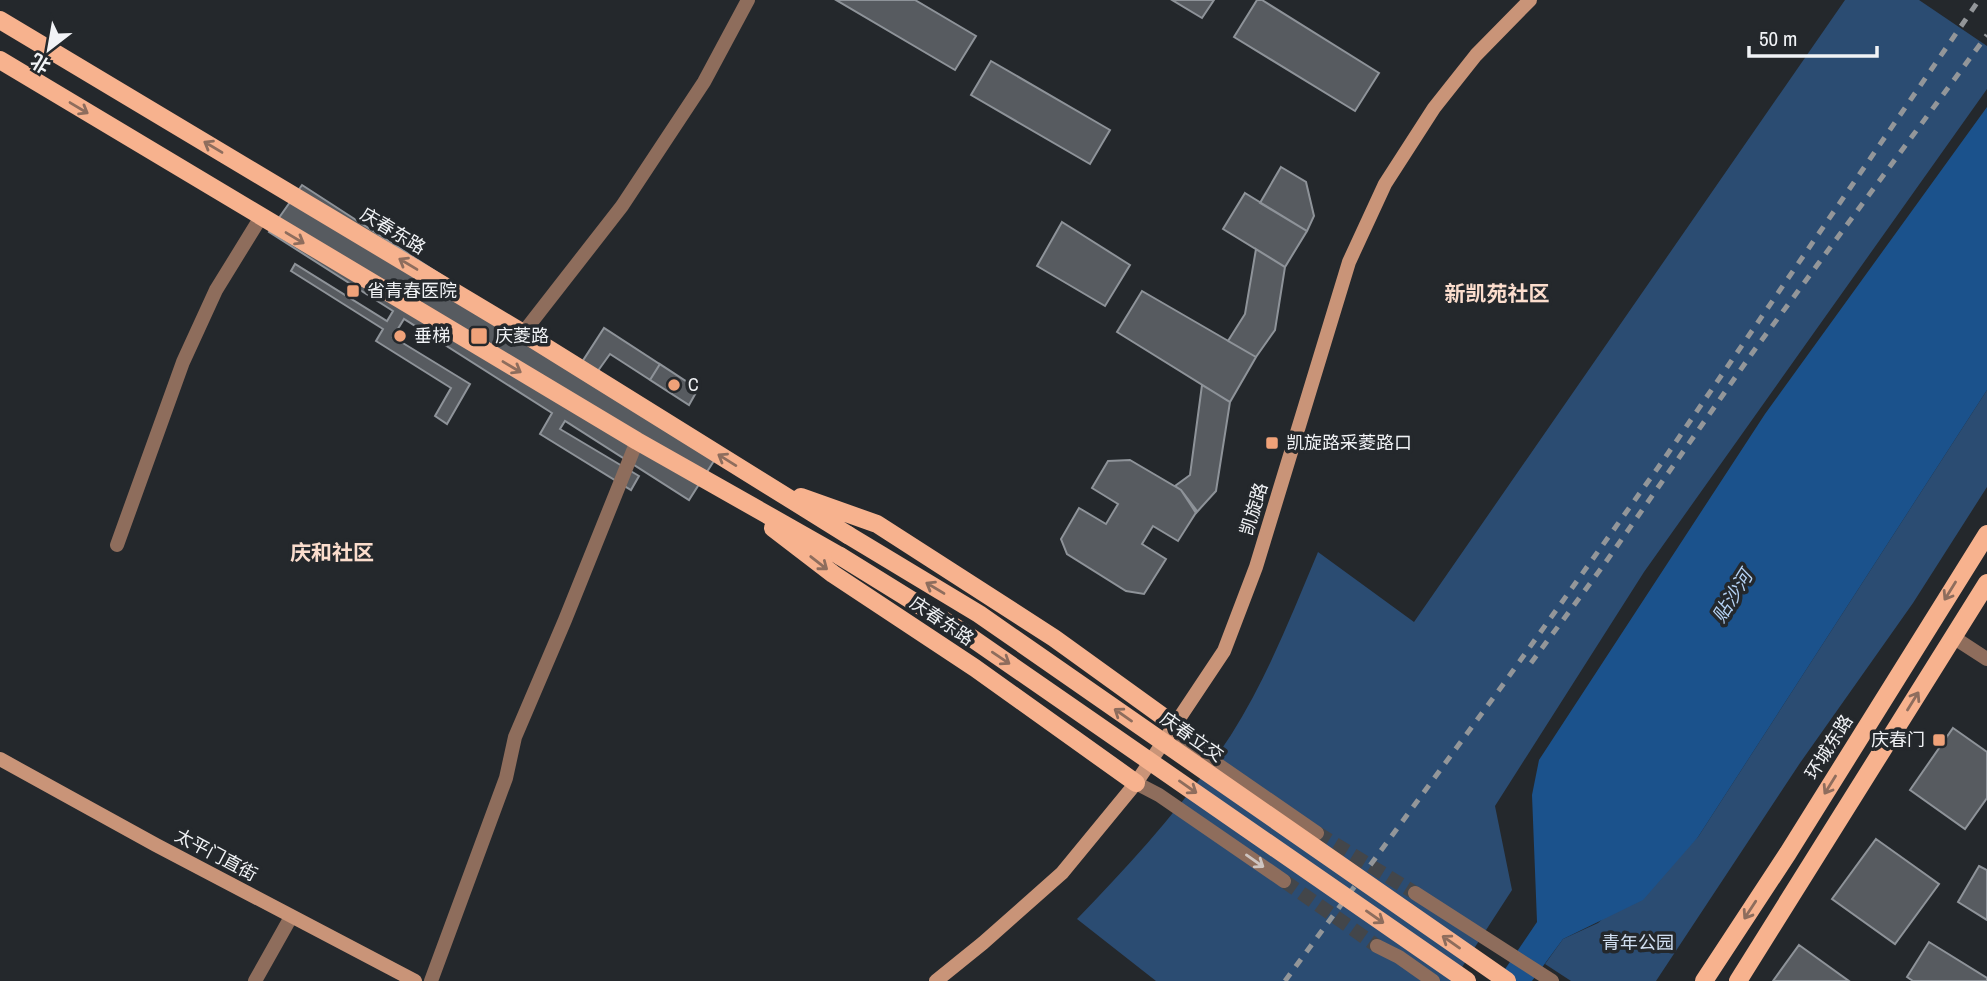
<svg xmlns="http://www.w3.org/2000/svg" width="1987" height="981" font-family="'Archivo Narrow','Noto Sans SC',sans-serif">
  <rect width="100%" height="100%" fill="#24282c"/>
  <!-- green -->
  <path fill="#2b4c72" d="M1845,0H1919L1987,46V89L1644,572L1495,806L1512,890L1453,981H1156L1077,919C1133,861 1186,803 1231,735C1267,678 1292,614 1318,552L1414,622Z
    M1987,390V487L1913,603L1800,763L1656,981H1571L1545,964L1563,939L1598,923L1698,837Z"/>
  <!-- water -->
  <path fill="#1b528c" d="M1987,107V390L1698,837L1643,900L1563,939L1532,981H1497L1537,922L1532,795L1539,760L1765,414Z"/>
  <!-- building -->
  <path fill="#575b60" stroke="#8e9399" stroke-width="2" d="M836,0H915L976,36L955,70Z
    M1172,0H1214L1202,18Z
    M1257,0H1262L1379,73L1355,111L1234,37Z
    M991,61L1110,130L1090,164L971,95Z
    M1281,167L1306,182L1314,216L1307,231L1260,203Z
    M302,185L580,365L604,328L698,389L689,405L610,354L595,375L717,456L689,500L565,421L560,429L639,476L631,490L540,434L552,413L404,319L393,337L470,384L447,424L435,416L451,388L376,341L383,329L291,271L295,264L387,321L393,311L269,232Z
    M1245,193L1307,231L1285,267L1223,229Z
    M1062,222L1130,265L1105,306L1037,266Z
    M1256,249L1285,267L1275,330L1256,357L1228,341L1245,314Z
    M1142,291L1256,357L1230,402L1117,332Z
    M660,364L698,389L689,405L650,380Z
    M1202,385L1230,402L1216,491L1196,513L1181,490L1175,486L1190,475Z
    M1130,460L1181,490L1197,511L1178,541L1153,526L1142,544L1166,559L1144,594L1126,591L1067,554L1061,539L1079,508L1106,524L1118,504L1092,488L1108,461Z
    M1953,728L1987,752V798L1965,829L1910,790Z
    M1876,839L1939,884L1895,944L1832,899Z
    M1979,866L1987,870V920L1958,902Z
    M1929,942L1987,978V981H1913L1907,977Z
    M1799,945L1849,981H1773Z"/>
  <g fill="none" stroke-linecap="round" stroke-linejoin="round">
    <!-- street-tunnel -->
    <path stroke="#43464a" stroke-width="14" stroke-dasharray="14 7" stroke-linecap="butt" d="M1317,833L1415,893
      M1284,881L1377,946"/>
    <!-- street -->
    <path stroke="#8e6d5c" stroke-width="14" d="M523,333L622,206L704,82L748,0
      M117,545L183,362L216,290L261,217
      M1953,637L1987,659
      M1176,726L1188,744L1317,833
      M1136,783L1159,795L1284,881
      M1415,893L1552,981
      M1377,946L1399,957L1433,981
      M255,981L291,917
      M431,981L506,778L515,737L565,620L637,441"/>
    <!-- secondary -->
    <path stroke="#c99478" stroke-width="14" d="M0,759L156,845L415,981
      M936,981L983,943L1062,873L1136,783L1224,651L1256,567L1349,262L1385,184L1434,108L1476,55L1530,0"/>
    <!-- primary -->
    <path stroke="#f7b28e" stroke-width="18" d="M0,20L523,333L848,535
      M0,60L637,441L840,556
      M801,497L877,524L1054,638L1176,726
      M773,528L833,574L975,668L1136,783
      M1704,981L1788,853L1987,534
      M1738,981L1987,583"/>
    <!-- rail -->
    <path stroke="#939699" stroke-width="5" stroke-dasharray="9 9" stroke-linecap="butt" d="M1531,663L1603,566L1753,352L1987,35
      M1285,981L1502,686L1662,462L1979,0"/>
    <!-- primary-bridge -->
    <path stroke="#f7b28e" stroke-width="18" d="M848,535L979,614L1507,981
      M840,556L966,634L1467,981"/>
  </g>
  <!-- one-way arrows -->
  <defs><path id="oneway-shaft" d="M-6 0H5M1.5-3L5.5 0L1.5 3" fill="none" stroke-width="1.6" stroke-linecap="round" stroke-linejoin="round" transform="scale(1.75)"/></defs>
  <g stroke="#8e6d5d">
    <use href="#oneway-shaft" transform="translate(79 108) rotate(31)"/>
    <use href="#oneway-shaft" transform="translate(213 147) rotate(-149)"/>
    <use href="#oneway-shaft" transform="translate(295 238) rotate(31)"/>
    <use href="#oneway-shaft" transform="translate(408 264) rotate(-149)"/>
    <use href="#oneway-shaft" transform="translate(512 367) rotate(31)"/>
    <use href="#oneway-shaft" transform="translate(727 460) rotate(-148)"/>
    <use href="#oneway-shaft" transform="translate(819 563) rotate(38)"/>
    <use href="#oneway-shaft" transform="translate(935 588) rotate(-149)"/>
    <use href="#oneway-shaft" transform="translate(1950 591) rotate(122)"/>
    <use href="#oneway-shaft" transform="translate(1001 658) rotate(34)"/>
    <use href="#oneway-shaft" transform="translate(1913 701) rotate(-58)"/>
    <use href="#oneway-shaft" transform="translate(1123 715) rotate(-145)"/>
    <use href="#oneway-shaft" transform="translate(1830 785) rotate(122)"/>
    <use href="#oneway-shaft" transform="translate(1188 787) rotate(35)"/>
    <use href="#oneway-shaft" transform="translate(1750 910) rotate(123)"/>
    <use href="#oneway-shaft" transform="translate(1375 917) rotate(35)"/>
    <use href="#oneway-shaft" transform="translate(1451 942) rotate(-145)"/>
  </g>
  <use stroke="#cec4c0" href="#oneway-shaft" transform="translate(1255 861) rotate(35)"/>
  <!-- markers -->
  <g fill="#f0a279" stroke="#24282c" stroke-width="2.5">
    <rect x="346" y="284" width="14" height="14" rx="3.5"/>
    <circle cx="400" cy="336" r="7"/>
    <rect x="470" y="327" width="18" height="18" rx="3.5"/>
    <circle cx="674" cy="385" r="7"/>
    <rect x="1265" y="436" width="14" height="14" rx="3.5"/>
    <rect x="1932" y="733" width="14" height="14" rx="3.5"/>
  </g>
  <g text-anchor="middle" stroke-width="7" stroke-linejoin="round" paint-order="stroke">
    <!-- street labels -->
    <g font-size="18" fill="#f1f3f6" stroke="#24282c">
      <text transform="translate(393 231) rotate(31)" y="6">庆春东路</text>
      <text transform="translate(1254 509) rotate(-73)" y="6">凯旋路</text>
      <text transform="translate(942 621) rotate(34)" y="6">庆春东路</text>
      <text transform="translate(1192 737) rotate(35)" y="6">庆春立交</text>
      <text transform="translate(1829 747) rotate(-58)" y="6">环城东路</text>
      <text transform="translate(216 855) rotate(28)" y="6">太平门直街</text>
    </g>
    <!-- poi labels -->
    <g font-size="18" fill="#f1f3f6" stroke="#24282c" text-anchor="start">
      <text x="367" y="297">省青春医院</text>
      <text x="414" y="342">垂梯</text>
      <text x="495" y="342">庆菱路</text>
      <text x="688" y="391">C</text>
      <text x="1286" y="449">凯旋路采菱路口</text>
      <text x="1925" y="746" text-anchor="end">庆春门</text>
    </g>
    <!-- park labels -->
    <g font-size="18" fill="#d2e0f2" stroke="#24282c">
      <text x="1638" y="949">青年公园</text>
    </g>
    <!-- water labels -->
    <g font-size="19" font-style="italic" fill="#b5d2f4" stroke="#24282c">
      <text transform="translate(1732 596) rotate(-58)" y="7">贴沙河</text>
    </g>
    <!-- quarter labels -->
    <g font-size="21" font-weight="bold" fill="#fbddcd" stroke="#24282c">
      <text x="1497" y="301">新凯苑社区</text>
      <text x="332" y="560">庆和社区</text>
    </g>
  </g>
  <!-- north arrow -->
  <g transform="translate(49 49) rotate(211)" stroke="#24282c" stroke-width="5" paint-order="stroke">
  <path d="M0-5L12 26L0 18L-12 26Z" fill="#f1f3f6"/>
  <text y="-10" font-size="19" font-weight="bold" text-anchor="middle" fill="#f1f3f6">北</text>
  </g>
  <!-- scale -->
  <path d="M1749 46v10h128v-10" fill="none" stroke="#f1f3f6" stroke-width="3.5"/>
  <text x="1759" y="46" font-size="21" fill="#f1f3f6" stroke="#24282c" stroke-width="5" paint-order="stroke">50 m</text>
</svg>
